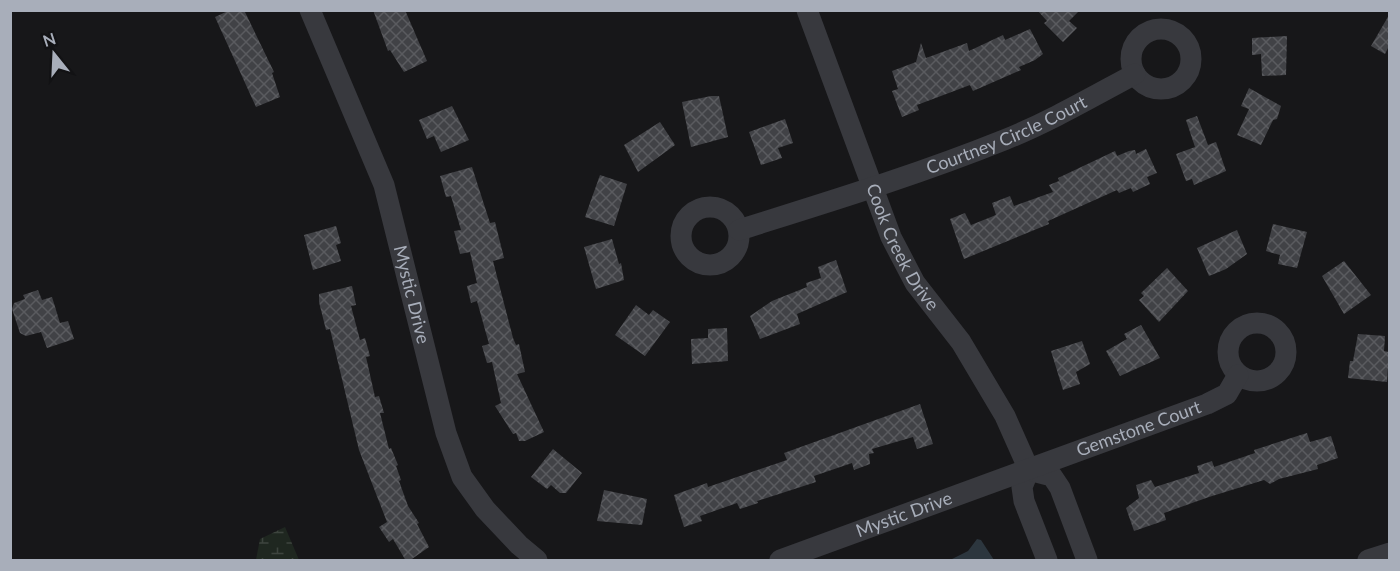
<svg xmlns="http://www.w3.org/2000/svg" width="1400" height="571" font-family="Lato,sans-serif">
  <defs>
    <pattern id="wetland-marsh" width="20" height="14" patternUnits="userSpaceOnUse" patternTransform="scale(1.5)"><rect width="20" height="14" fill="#1f2720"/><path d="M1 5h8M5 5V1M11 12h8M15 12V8" fill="none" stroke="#3d443e"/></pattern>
    <pattern id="building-cross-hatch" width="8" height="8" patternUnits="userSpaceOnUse" patternTransform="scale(1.5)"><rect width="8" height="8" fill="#414246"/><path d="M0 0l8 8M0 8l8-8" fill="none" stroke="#5a5b5f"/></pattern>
  </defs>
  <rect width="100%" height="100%" fill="#171719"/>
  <!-- wetland -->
  <path fill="url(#wetland-marsh)" d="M285,527L299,560H256L260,539Z"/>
  <!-- water -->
  <path fill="#2c363e" d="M977,539L981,540L994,560H950L968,551Z"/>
  <!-- building -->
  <path fill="url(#building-cross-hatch)" d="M230,10H244L274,72L272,73L280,97L256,107L215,17Z
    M373,10H405L427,61L404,72L390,50L388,51Z
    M1037,10H1080L1069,21L1077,28L1063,42L1044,23L1047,21Z
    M1389,15V46L1385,54L1371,46Z
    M1030,29L1043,54L1035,60L1019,67L1021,70L973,91L970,85L917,105L919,110L902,117L892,91L898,89L892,71L916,62L921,43L926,58L967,43L969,51L1003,35L1005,40Z
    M1287,36L1286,75L1262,76L1261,54L1252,55V38Z
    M1249,88L1281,106L1277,119L1273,120L1261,145L1237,135L1249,109L1241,106Z
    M711,96H719L728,137L691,147L682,102Z
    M452,106L469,140L441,152L434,136L427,139L419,120Z
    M1197,116L1208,145L1216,142L1226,171L1194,185L1192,179L1186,181L1176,154L1195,147L1186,120Z
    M785,119L793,143L778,148L782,158L761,165L749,132Z
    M660,122L675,145L638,172L624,145Z
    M1146,149L1157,173L1147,177L1150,184L1133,192L1131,188L1119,193L1117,190L1048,221L1049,224L964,259L950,219L965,213L971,225L996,215L992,203L1010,196L1014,206L1053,192L1049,185L1059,181L1058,178L1115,151L1117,156L1129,151L1135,150L1136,154Z
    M472,167L490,223L495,222L504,258L493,261L513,338L516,345L519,344L525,372L517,374L544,432L525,441H519L516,433L513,434L495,406L501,403L492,362L487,363L482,346L489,344L477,301L471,303L467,286L477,283L470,252L460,254L454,231L461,230L451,196L446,197L440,176Z
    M600,175L627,184L614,226L585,217Z
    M1273,224L1307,232L1297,268L1278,264L1280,255L1266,251Z
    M336,226L341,243L336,245L341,261L313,270L304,235Z
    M1237,230L1247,254L1226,269L1209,276L1197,248Z
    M612,239L619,264L621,263L624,280L596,289L584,247Z
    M836,260L847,292L797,314L800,324L760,339L750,316L772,301L807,287L806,283L821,278L818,267Z
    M1344,261L1371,295L1344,314L1322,276Z
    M1167,268L1188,291L1159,322L1139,300L1144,296L1141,293Z
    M352,286L356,305L351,306L360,340L365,338L370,356L366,357L375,397L379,396L384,413H380L389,449L391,448L398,465L396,466L401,480L399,481L408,506L419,523L417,524L429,547L409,561H406L393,539L389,542L379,527L387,522L359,450L330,329L326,330L319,302V294Z
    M38,290L42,300L52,297L60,323L68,321L74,339L47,348L41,332L26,336L20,333L12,309L14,303L25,299L23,295Z
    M636,305L649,315L653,310L670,322L645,356L615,335Z
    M1141,325L1160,358L1120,376L1106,351L1127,339L1124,334Z
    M727,328L728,361L692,364L691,339L708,338V329Z
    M1358,334L1385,336L1384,351L1389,352L1387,382L1348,378L1350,361H1353Z
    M1082,341L1090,364L1076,372L1080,384L1063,390L1051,351Z
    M920,404L933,444L917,449L913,437L872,449L874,453L869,454L870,464L854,470L852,463L814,476L816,482L757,501L758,503L740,509L737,503L700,516L702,521L684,527L674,495L707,483L708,487L787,460L784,453Z
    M1307,433L1310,442L1331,436L1338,458L1317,465L1318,469L1279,479L1270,484L1264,480L1209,497L1164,513L1166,520L1134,531L1126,508L1139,498L1136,485L1151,480L1155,487L1199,473L1197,466L1212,461L1214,467L1255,453L1254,450Z
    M553,449L582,473L566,493H560L551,485L547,489L531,477Z
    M604,490L647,499L642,525L597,521Z"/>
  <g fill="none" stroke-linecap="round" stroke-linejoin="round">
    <!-- minor -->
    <g stroke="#38393e" stroke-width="21">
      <path id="s1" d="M310,10L384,185L446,433L462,477L485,509L519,545L537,560"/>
      <path id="s2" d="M807,10L891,237L915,283L961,342L1005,416L1029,470L1022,487L1024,501L1047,560"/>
      <circle cx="1161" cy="59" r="30"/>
      <circle cx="710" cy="236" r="29"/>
      <path id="s3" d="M739,230C828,202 917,175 1004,140C1049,122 1092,97 1135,74"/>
      <circle cx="1257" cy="352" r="29"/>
      <path d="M1029,470L1052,476L1060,488L1087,560"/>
      <path id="s4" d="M780,560L1207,404L1227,394L1238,375"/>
      <path d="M1368,560L1390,553"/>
    </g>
  </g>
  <g text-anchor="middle" stroke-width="4.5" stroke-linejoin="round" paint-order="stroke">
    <!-- street labels -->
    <g font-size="18" fill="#a8aeba" stroke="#121214">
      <text dy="6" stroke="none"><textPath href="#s3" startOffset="284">Courtney Circle Court</textPath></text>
      <text dy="6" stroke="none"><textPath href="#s2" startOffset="256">Cook Creek Drive</textPath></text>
      <text dy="6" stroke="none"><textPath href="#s1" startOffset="303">Mystic Drive</textPath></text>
      <text dy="6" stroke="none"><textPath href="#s4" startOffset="382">Gemstone Court</textPath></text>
      <text dy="6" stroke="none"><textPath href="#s4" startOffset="132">Mystic Drive</textPath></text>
    </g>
  </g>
  <!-- border -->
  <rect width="1400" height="571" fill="none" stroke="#a8aeba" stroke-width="24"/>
  <!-- north arrow -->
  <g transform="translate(54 54) rotate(342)" stroke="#121214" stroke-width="4.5" paint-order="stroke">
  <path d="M0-4.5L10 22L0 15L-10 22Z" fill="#a8aeba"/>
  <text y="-9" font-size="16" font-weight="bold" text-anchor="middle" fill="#a8aeba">N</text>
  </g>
</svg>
